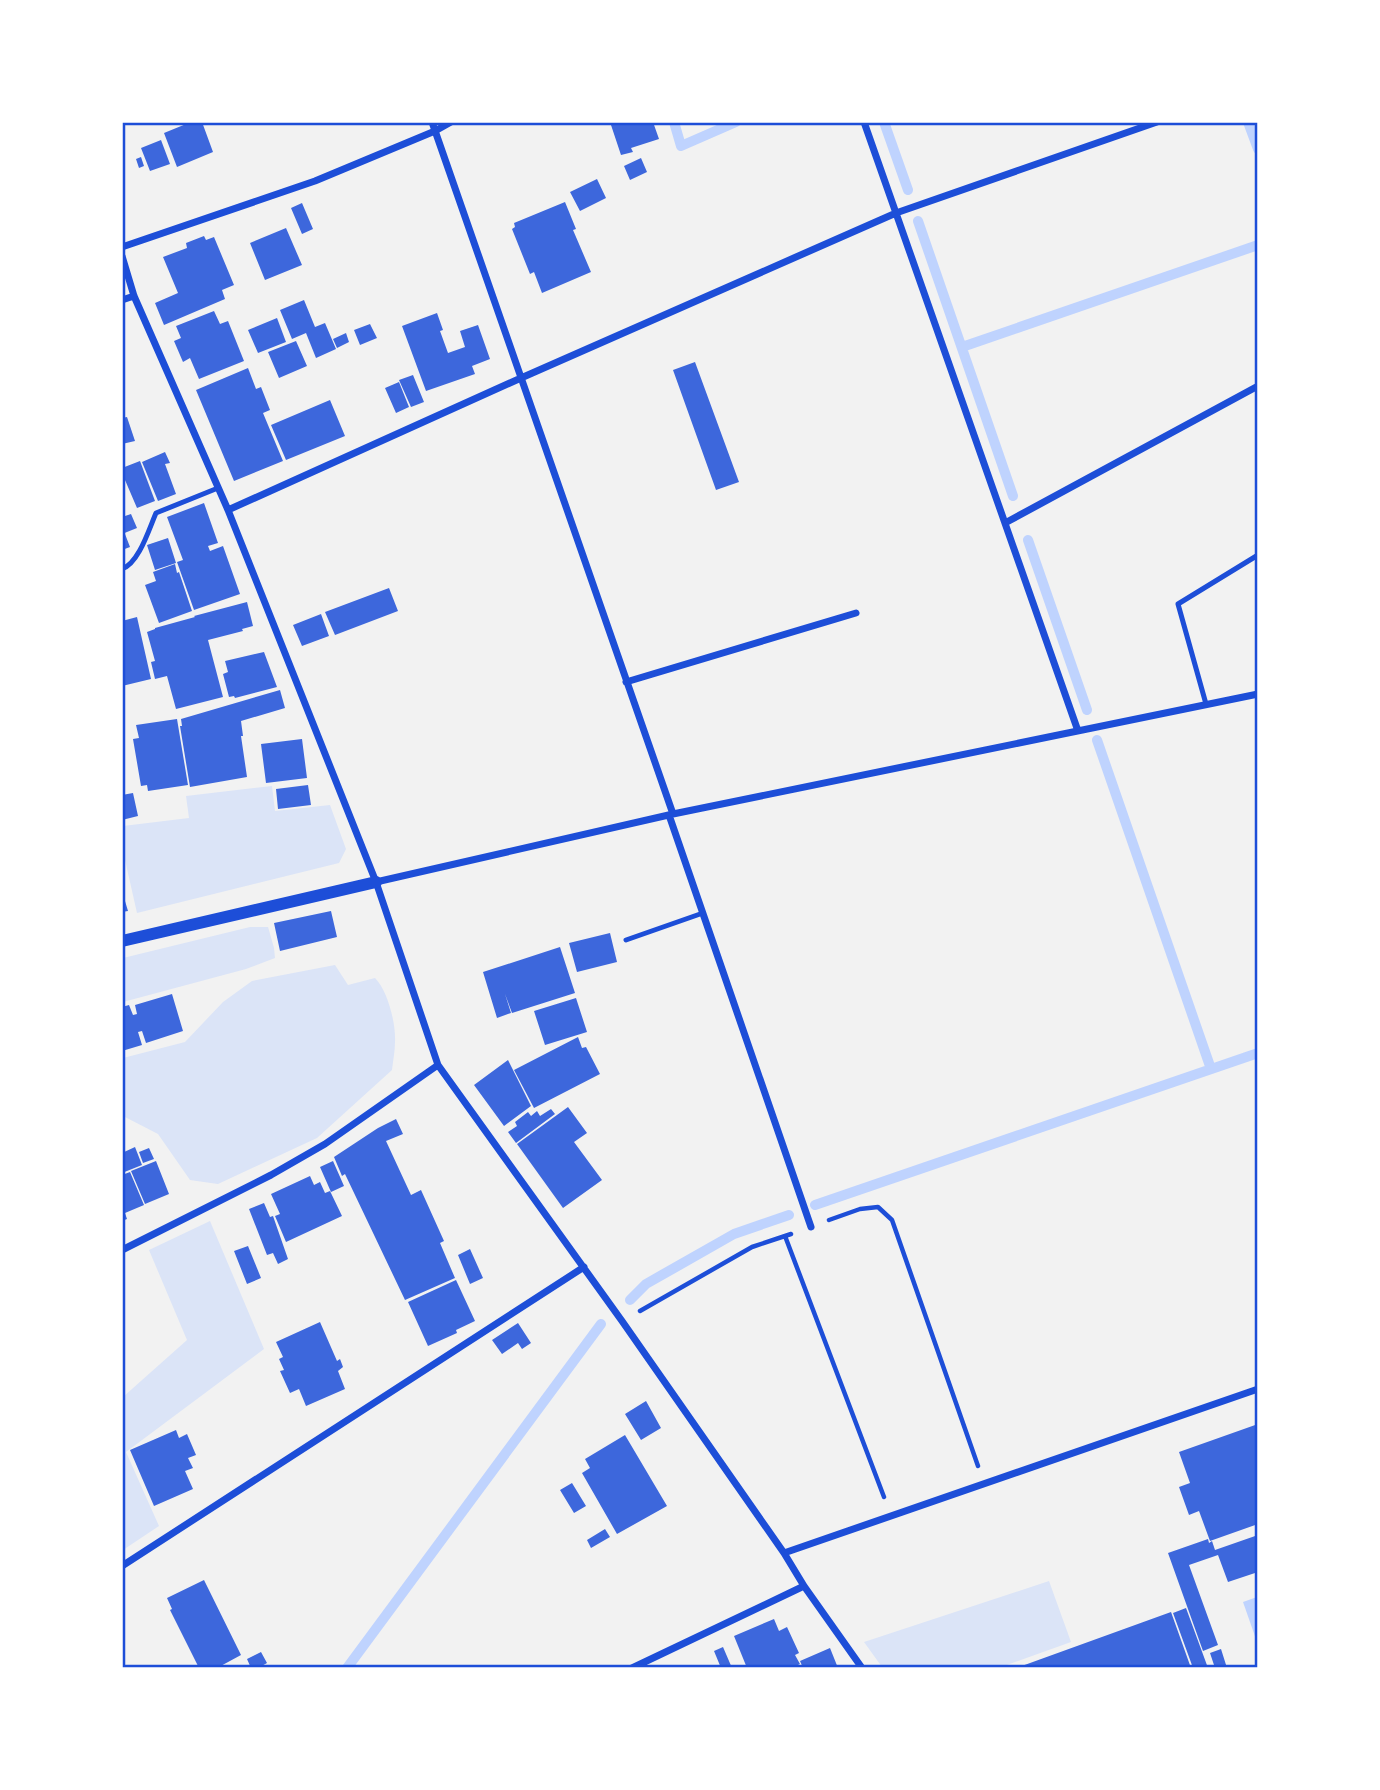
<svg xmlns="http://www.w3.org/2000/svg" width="1380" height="1790" font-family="'Sofia Sans Condensed',sans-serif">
  <rect width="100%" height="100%" fill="#f2f2f2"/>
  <!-- green -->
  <path fill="#dbe4f7" d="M272,786L275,811L330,805L346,849L339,863L137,913L123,851V826L189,818L186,796Z
    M250,927H268L274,948L275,958L246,969L123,1002V958Z
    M335,965L348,985L375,978C388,991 396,1024 395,1042C395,1051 393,1061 392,1070L317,1138L218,1184L190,1180L158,1134L125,1117H123V1058L185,1042L223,1002L252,981Z
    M210,1221L264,1349L126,1452L159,1526L123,1550V1397L187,1340L149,1250Z
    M1049,1581L1071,1642L1001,1667H882L864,1642Z"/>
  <!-- water -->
  <path fill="#bfd3fe" d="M1257,1597H1258L1257,1642L1243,1602Z"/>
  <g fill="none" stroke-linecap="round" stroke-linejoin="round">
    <!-- stream -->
    <path stroke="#bfd3fe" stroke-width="10" d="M674,122L681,146L736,122
      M884,122L908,190
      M1248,122L1258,149
      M918,221L1013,496
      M962,347L1258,245
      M1028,540L1087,710
      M1097,740L1211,1069
      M815,1205L1258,1053
      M630,1300L646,1284L734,1234L789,1215
      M347,1668L601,1324"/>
  </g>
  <!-- building -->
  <path fill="#3d67dc" d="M191,122H202L213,152L177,167L164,133Z
    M610,122H653L659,139L631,148L633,152L621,155Z
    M161,140L170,164L150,171L141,148Z
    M141,157L144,166L139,168L136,159Z
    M641,158L647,172L630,180L624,166Z
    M597,179L606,198L580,211L570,192Z
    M565,202L576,229L573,230L591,272L542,293L534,272L530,274L512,229L515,227L514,223Z
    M302,203L313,229L302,234L291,208Z
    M286,228L302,265L265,280L250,243Z
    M204,236L206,240L214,237L234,285L222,290L225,299L164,325L155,303L178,293L163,257L187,248L186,243Z
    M304,300L315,327L325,323L336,349L316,358L306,333L292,339L280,310Z
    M214,311L220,324L228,321L244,361L199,379L190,358L183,362L174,341L181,338L176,326Z
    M437,313L443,330L440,331L448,353L465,347L460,331L478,325L490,359L472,366L475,374L426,391L402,326Z
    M277,318L286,342L258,353L248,330Z
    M370,324L377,338L360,345L354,330Z
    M346,333L349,342L337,348L333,339Z
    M296,341L307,366L279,378L268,352Z
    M695,362L739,482L716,490L673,370Z
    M248,368L256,389L261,387L270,410L263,413L283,461L234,481L196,390Z
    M413,375L424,402L411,407L399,380Z
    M399,382L409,407L396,413L385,388Z
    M330,400L345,436L286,460L271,425Z
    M127,417L135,441L122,444V418Z
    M165,452L170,463L165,464L176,494L158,501L142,462Z
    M140,461L155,501L137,508L122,473V468Z
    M204,503L218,543L208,546L210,551L223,546L240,594L194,610L177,562L183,560L167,517Z
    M131,514L137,528L122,534V517Z
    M125,534L130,547L122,550V535Z
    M168,538L176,563L155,570L147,545Z
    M175,564L177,573L179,572L192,611L159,623L145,585L156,581L153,572Z
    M389,588L398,611L335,635L325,612Z
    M247,602L253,626L242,629L243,631L208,640L223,697L176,709L167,676L155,679L151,662L155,661L147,632L155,629V628L195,617L194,616Z
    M321,614L329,636L302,646L293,625Z
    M137,617L151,679L122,686V621Z
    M264,652L277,687L235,698L234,696L229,697L223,674L228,672L225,661Z
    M280,690L285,708L241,721L243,736H241L247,777L190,787L180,726H182L181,719Z
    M177,719L188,785L148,791L147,785L141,786L133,739L139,738L136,725Z
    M302,739L307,778L266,783L261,744Z
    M308,785L311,805L278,809L276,789Z
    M133,793L138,816L122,820V795Z
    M122,891L128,911L122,912Z
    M331,911L337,937L280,951L274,923Z
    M610,933L617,962L577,972L569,943Z
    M560,947L575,993L512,1013L505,994L511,1013L497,1018L483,972Z
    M172,994L183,1031L146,1043L142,1031L138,1032L142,1045L122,1051V1007L129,1005L133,1015L137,1014L135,1005Z
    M576,998L587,1032L545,1045L534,1011Z
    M578,1037L582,1048L586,1047L600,1074L534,1108L514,1070Z
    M508,1060L531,1106L504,1126L474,1085Z
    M568,1107L587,1133L574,1142L602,1180L563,1208L517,1144Z
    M551,1109L555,1114L516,1143L508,1132L517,1126L515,1122L528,1112L531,1116L537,1111L540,1116Z
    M396,1119L403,1134L386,1141L411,1195L421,1190L444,1241L440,1243L455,1278L405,1300L345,1174L342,1176L334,1157L378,1128Z
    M135,1147L142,1165L122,1173V1153Z
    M149,1148L154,1159L143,1163L139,1152Z
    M156,1161L169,1194L145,1204L131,1171Z
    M333,1161L344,1186L331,1192L320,1167Z
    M130,1172L144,1205L125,1213L127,1219L122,1221V1175Z
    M310,1176L314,1185L320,1182L325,1193L330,1191L342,1216L286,1242L275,1216L280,1214L271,1194Z
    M264,1203L270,1217L273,1216L288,1259L278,1264L273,1253L267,1255L249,1209Z
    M248,1246L261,1278L247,1284L234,1251Z
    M470,1249L483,1278L470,1284L458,1255Z
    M456,1280L475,1321L456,1330L457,1333L428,1346L408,1302Z
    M320,1322L337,1361L340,1359L343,1367L338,1371L345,1389L306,1406L299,1389L290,1393L280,1371L284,1370L279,1359L283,1357L276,1342Z
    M518,1323L531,1343L522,1349L518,1343L502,1354L492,1340Z
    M646,1401L661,1428L641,1440L625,1414Z
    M1258,1424V1524L1210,1541L1199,1511L1189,1515L1179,1487L1190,1483L1179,1452Z
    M176,1430L179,1438L187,1434L196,1455L188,1458L193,1468L185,1471L193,1489L154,1506L130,1450Z
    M625,1435L667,1506L617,1534L582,1473L590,1468L585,1459Z
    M572,1483L586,1506L574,1513L560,1490Z
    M605,1529L610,1537L591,1548L587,1540Z
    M1258,1535V1572L1228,1582L1218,1555L1189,1565L1218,1645L1203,1651L1168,1553L1208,1539L1209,1543L1212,1541L1215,1550Z
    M204,1580L241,1655L217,1668H199L170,1610L172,1609L167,1598Z
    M1186,1608L1208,1668H1193L1173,1613Z
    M1171,1612L1191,1668H1019V1667Z
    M774,1619L779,1631L787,1627L799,1653L795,1655L800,1664L792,1668H747L734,1636Z
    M723,1647L732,1668H721L714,1651Z
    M830,1648L838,1668H803L800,1661Z
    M1221,1649L1227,1668H1215L1210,1653Z
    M261,1652L267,1663L258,1668H251L247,1659Z"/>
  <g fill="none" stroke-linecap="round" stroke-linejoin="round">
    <!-- path -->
    <path stroke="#1d4ed8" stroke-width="4.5" d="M829,1220L860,1209L878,1207L892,1220L978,1466
      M785,1236L884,1497
      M640,1311L752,1247L791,1234"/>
    <!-- service -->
    <path stroke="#1d4ed8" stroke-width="5" d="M122,569C139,563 149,529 156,513L218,488
      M1206,704L1178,604L1258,555
      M626,940L703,913"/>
    <!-- minor -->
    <path stroke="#1d4ed8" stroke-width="7" d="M432,122L673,814
      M864,122L1078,731
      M122,247L315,181L435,131L451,122
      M122,256L134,296L228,510L376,882L438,1065L622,1321L784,1553L804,1586L862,1668
      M122,300L134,296
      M228,510L521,378L896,213L1157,122
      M1005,523L1258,386
      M626,682L856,613
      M669,815L811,1227
      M376,882L673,814L1258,694
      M122,1250L271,1175L325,1144L438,1065
      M784,1553L1258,1389
      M122,1566L584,1267
      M632,1668L804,1586"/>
    <!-- tertiary -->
    <path stroke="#1d4ed8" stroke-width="12" d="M122,941L376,882"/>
  </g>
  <!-- border -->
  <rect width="1380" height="1790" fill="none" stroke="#ffffff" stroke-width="248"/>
  <rect x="124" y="124" width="1132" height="1542" fill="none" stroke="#1d4ed8" stroke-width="2.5"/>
</svg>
